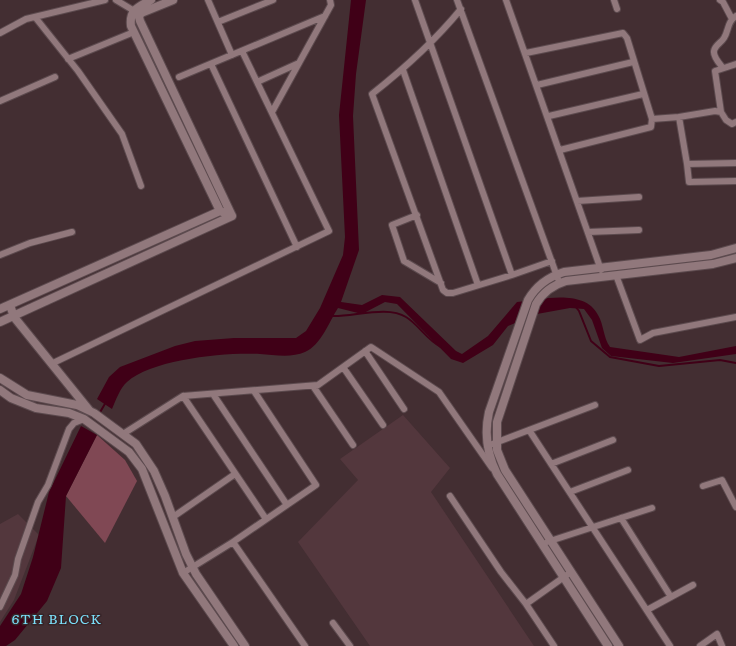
<svg xmlns="http://www.w3.org/2000/svg" width="736" height="646" font-family="Literata,serif">
  <rect width="100%" height="100%" fill="#432e32"/>
  <!-- built -->
  <path fill="#53373d" d="M403,415L450,468L431,492L534,646H370L298,542L358,480L340,459Z
    M18,514L39,535L14,600L0,622V524Z"/>
  <!-- green -->
  <path fill="#804854" d="M97,435L125,460L137,481L105,543L66,496Z"/>
  <!-- water -->
  <path fill="#400017" d="M351,0H366L356,74L353,116L359,250L341,302L362,305L382,295L400,297L456,351L462,354L488,336L517,302C541,300 584,288 598,315C604,325 603,337 610,347L679,357L736,346V354L673,363L611,356L602,348L592,320L584,309L570,308L537,314L508,326L493,345L463,363L451,359L397,304L385,302L362,314L338,308C329,322 321,345 305,352C292,358 274,355 260,354C226,352 152,359 127,382C120,388 116,400 112,409L97,399L109,377L120,367L175,346L195,341L234,338H296L306,331L320,308L343,255L345,237L339,115Z
    M81,426L97,435L66,496L61,568L47,601L15,640L6,646H0V626L21,594L33,557L49,492Z"/>
  <g fill="none" stroke-linecap="round" stroke-linejoin="round">
    <!-- stream -->
    <path stroke="#400017" stroke-width="2" d="M575,306L579,311L591,341L610,357L659,366L720,360L736,363
      M332,316C353,317 388,305 406,317C419,325 427,340 441,347
      M99,414L106,402"/>
    <defs>
      <path id="minor" d="M116,0L136,12
        M208,0L232,55
        M415,0L512,275L552,261
        M457,0L558,279
        M506,0L601,270
        M614,0L617,9
        M720,0L723,2L732,19
        M461,9C434,42 405,68 372,94L443,290L447,293H453L512,275
        M35,17L78,71L122,134L141,186
        M218,22L273,0
        M0,33L26,19L105,0
        M526,53L623,33L627,38L652,119
        M68,59L134,32
        M211,64L297,247
        M723,68C720,64 713,57 714,51C715,45 721,43 724,38C729,30 727,22 736,16
        M403,70L478,285
        M179,77L325,16
        M257,82L299,63
        M537,85L633,62
        M0,101L55,77
        M272,112L331,5L330,0
        M721,112L715,71L736,64
        M549,116L643,94
        M679,117L687,164L736,163
        M560,150L651,127L652,119L679,117L715,111L721,112L726,120L732,124L736,122
        M687,164L689,182L736,181
        M577,201L639,197
        M417,215L392,225L404,261L441,283
        M588,232L639,230
        M0,255L30,243L72,232
        M616,275L640,340L653,333L736,317
        M365,351L404,409
        M51,364L329,231L242,51
        M343,367L383,425
        M313,386L353,445
        M213,394L287,505
        M183,396L266,519
        M529,430L670,646
        M123,434L183,396L318,385L371,347L439,392L492,468
        M487,446L595,405
        M551,464L613,440
        M703,486L722,480L736,507
        M570,492L628,470
        M450,496L501,572L526,604L554,646
        M173,517L235,474
        M621,518L671,597
        M233,542L305,646
        M547,542L652,508
        M183,573L233,542L316,485L254,391
        M526,604L571,572
        M0,607L15,575L18,559L38,502L48,485L69,429L74,423L84,419
        M647,610L693,585
        M333,623L350,646
        M700,646L717,634L722,646"/>
      <path id="tertiary" d="M151,0C138,7 129,10 131,26L220,211L232,216
        M173,0L141,13L139,17L140,21L232,216
        M10,305L14,317L89,410
        M0,309L220,211
        M0,322L232,216
        M0,378L27,395L77,405L94,413L136,444L154,471L165,496L186,554L196,574L245,646
        M0,390L11,398L36,408L69,413L84,419L129,452L142,469L183,573L234,646
        M608,646L497,474C487,454 484,434 489,412L528,300C536,286 548,277 564,272L711,255L736,248
        M619,646L505,470L497,450V422L536,304C543,292 553,285 566,281L713,264L736,258"/>
    </defs>
    <!-- minor casing -->
    <use href="#minor" stroke="#5c4a4e" stroke-width="8"/>
    <!-- tertiary casing -->
    <use href="#tertiary" stroke="#5c4a4e" stroke-width="10"/>
    <!-- minor -->
    <use href="#minor" stroke="#91787c" stroke-width="6"/>
    <!-- tertiary -->
    <use href="#tertiary" stroke="#91787c" stroke-width="8"/>
  </g>
  <g text-anchor="middle" stroke-width="3" stroke-linejoin="round" paint-order="stroke">
    <!-- quarter labels -->
    <g font-size="14" letter-spacing="1" fill="#7bdff9" stroke="#382428">
      <text x="57" y="624">6TH BLOCK</text>
    </g>
  </g>
</svg>
